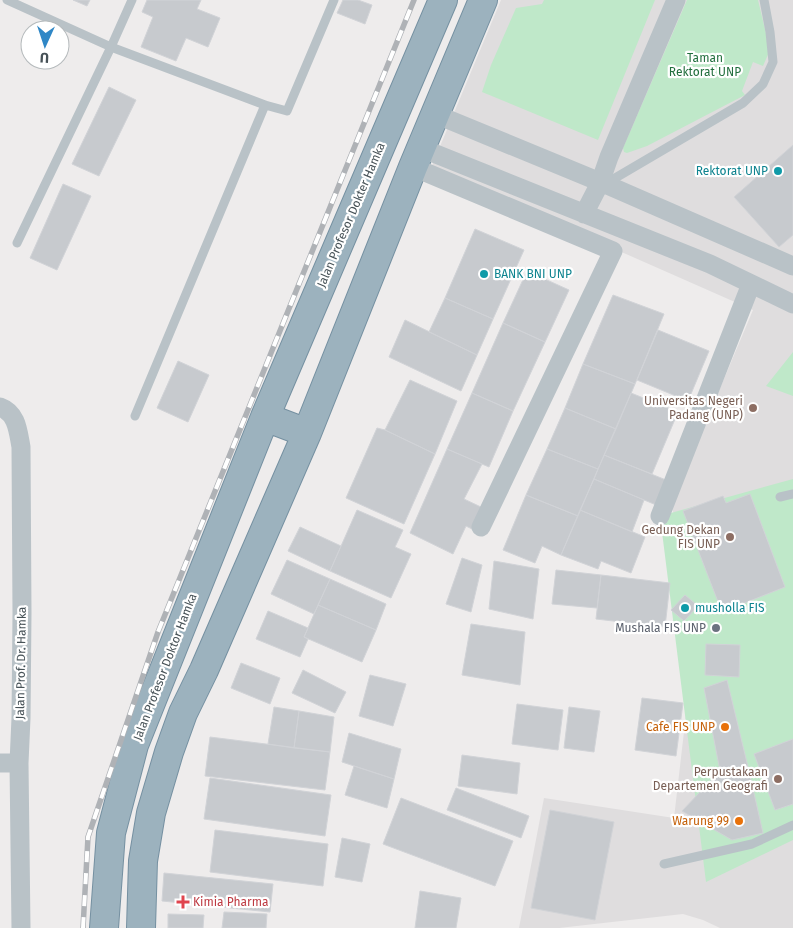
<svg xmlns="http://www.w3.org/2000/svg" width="793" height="928" font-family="'Fira Sans',sans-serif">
  <rect width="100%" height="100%" fill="#eeecec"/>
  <!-- education -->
  <path fill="#dfddde" d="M501,0H793V928H720L703,920L683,914L559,928H519L544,798L674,818L695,637L682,540L671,505L753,310L431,168Z"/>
  <!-- green -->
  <path fill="#bfe8c9" d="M544,0H655L598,140L482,92L491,65L516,8L542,4Z
    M687,0H758L770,50L763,66L753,62L742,91L745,95L647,146L627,153L624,152L623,148Z
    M793,352V396L766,386Z
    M793,479V840L706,882L660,516Z"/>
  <!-- building -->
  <path fill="#c7cace" stroke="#d1d3d7" d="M73,0H90L87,6Z
    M147,0H201L197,9L220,18L208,47L186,38L176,61L141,47L153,17L142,12Z
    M343,0H358L372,5L365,24L337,13Z
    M109,87L136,100L99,176L72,164Z
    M793,145V235L779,247L734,197Z
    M63,184L91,196L57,270L30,258Z
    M475,229L524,250L493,319L445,298Z
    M527,271L569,290L545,342L503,323Z
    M613,295L664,314L635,384L583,364Z
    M445,298L493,319L477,355L429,332Z
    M405,320L477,355L461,391L389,357Z
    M503,323L545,342L513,411L472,393Z
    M658,330L709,351L688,401L637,380Z
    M178,361L209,375L188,422L157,408Z
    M583,364L635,384L616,429L565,408Z
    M410,380L457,401L435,454L385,430Z
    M472,393L513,411L489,467L447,449Z
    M631,393L678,412L652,474L604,455Z
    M565,408L616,429L598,469L547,449Z
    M377,428L385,430L435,454L404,524L346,498Z
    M447,449L482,464L464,499L483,508L472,529L466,526L453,554L410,533Z
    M547,449L598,469L578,516L526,495Z
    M604,455L671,482L661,507L594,479Z
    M594,479L644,500L632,532L580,510Z
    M750,494L785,587L722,612L683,511L723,496L726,503Z
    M526,495L578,516L561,555L542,546L535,563L503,550Z
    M357,510L403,530L395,547L411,554L391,598L330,571Z
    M580,510L645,537L631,573L601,561L598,569L561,555Z
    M300,527L341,546L330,571L288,551Z
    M462,558L482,565L471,612L446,604Z
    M287,560L330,579L314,614L271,594Z
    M494,561L539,569L533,619L489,609Z
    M556,570L601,575L597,608L552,604Z
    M601,575L670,583L665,627L596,619Z
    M330,579L386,604L376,630L318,605Z
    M685,595L698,606L684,621L671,610Z
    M318,605L376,630L362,662L304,637Z
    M268,611L308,628L304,637L308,639L300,657L256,639Z
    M471,624L525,632L520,685L462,675Z
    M706,644L740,645L739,677L705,675Z
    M241,663L280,678L270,704L231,688Z
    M303,670L346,692L335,713L292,693Z
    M370,675L406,684L393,726L359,716Z
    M727,680L748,767L720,771L704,688Z
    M642,698L683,703L676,756L635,750Z
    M517,704L563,710L558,750L512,744Z
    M274,707L299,711L294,748L268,744Z
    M569,707L600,711L594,752L564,748Z
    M299,711L334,717L330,752L294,748Z
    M349,733L401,749L394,779L342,762Z
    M210,737L330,752L325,790L205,776Z
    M793,739V804L775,810L754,754Z
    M462,755L520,763L517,794L458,786Z
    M354,766L394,779L387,808L345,795Z
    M748,767L763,833L732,840L682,811L720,771Z
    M210,778L331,795L325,836L204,819Z
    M456,788L529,816L521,838L447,810Z
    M401,798L513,841L495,886L383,844Z
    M550,810L614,822L595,920L531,908Z
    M215,830L328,844L323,886L210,872Z
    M342,838L370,844L362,882L335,877Z
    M164,873L273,884L270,912L162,901Z
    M420,891L461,898L456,928H415Z
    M224,912L267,914L266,928H222Z
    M168,914L204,915L203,928H168Z"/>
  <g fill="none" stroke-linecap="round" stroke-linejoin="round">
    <defs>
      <path id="trunk" d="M265,417L307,433
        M104,928L111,833L134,745L265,417L443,0
        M141,928L143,861L151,813L169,752L183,713L204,670L307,433L413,167L483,0"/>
    </defs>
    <!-- trunk casing -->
    <use href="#trunk" stroke="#7590a1" stroke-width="30"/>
    <!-- service -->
    <path stroke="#b9c2c7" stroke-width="9" d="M7,0L111,47L265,105L287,111L334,0
      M605,184L743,103L763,84L773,62L770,32L764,0
      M17,243L111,47L132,0
      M135,416L265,105
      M780,497L793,494
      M664,864L752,844L793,825"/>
    <!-- minor -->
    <path stroke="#b9c2c7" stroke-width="19" d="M435,114L605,184L793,266
      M421,148L710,264L793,304
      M413,167L613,251L481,527
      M584,214L600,183L609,157L676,0
      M0,407C17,413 18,431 21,447L22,613L21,718L19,763L21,928
      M660,516L751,284
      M0,763H19"/>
    <!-- trunk -->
    <use href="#trunk" stroke="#9cb2be" stroke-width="28"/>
    <defs>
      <path id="rail" d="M83,928L88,837L158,632L414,0"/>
    </defs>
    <!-- rail casing -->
    <use href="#rail" stroke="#afb2b6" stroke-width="5.5"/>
    <!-- rail -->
    <use href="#rail" stroke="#fff" stroke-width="4" stroke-dasharray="11" stroke-linecap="butt"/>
  </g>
  <!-- markers -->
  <g fill="#0f9aa8" stroke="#fff" stroke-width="2">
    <circle cx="778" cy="171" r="5"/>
    <circle cx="484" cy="274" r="5"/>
    <circle cx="685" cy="608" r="5"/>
  </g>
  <g fill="#8d6e63" stroke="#fff" stroke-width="2">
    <circle cx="753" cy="408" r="5"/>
    <circle cx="730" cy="537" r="5"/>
    <circle cx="778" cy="779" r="5"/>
  </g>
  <circle fill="#6b7280" stroke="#fff" stroke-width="2" cx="716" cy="628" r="5"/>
  <g fill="#e8710a" stroke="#fff" stroke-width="2">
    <circle cx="725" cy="727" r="5"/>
    <circle cx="739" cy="821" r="5"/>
  </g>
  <path fill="#e0444e" stroke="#fff" stroke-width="2" d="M180.5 894.5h5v5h5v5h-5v5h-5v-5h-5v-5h5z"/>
  <g text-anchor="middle" stroke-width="4.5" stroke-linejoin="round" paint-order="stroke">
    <!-- park labels -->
    <g font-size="12" fill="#216e3d" stroke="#fff">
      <text x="705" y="62">Taman<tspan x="705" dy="14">Rektorat UNP</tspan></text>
    </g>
    <!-- culture labels -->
    <g font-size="12" fill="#0d838f" stroke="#fff" text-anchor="start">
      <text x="768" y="175" text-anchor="end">Rektorat UNP</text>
      <text x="494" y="278">BANK BNI UNP</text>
      <text x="695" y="612">musholla FIS</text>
    </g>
    <!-- street labels -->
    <g font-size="12" fill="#475257" stroke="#fff">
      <text transform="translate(351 215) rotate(-67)" y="4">Jalan Profesor Dokter Hamka</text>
      <text transform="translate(21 663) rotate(-89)" y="4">Jalan Prof. Dr. Hamka</text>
      <text transform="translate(165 667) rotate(-69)" y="4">Jalan Profesor Doktor Hamka</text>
    </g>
    <!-- education labels -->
    <g font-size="12" fill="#785e54" stroke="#fff" text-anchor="end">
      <text x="743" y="405">Universitas Negeri<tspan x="743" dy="14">Padang (UNP)</tspan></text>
      <text x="720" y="534">Gedung Dekan<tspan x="720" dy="14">FIS UNP</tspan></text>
      <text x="768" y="776">Perpustakaan<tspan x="768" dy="14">Departemen Geografi</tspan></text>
    </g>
    <!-- worship labels -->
    <g font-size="12" fill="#5b616d" stroke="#fff" text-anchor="end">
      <text x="706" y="632">Mushala FIS UNP</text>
    </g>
    <!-- food labels -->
    <g font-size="12" fill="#c56008" stroke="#fff" text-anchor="end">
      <text x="715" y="731">Cafe FIS UNP</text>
      <text x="729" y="825">Warung 99</text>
    </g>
    <!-- health labels -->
    <g font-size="12" fill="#be3a42" stroke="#fff" text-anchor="start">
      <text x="193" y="906">Kimia Pharma</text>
    </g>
  </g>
  <!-- north arrow -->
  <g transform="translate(45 45) rotate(183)"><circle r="24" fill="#ffffff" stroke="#b5babc"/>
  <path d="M0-4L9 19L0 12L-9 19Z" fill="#2f87c6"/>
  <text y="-8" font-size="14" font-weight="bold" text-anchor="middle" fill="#475257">U</text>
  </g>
</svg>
